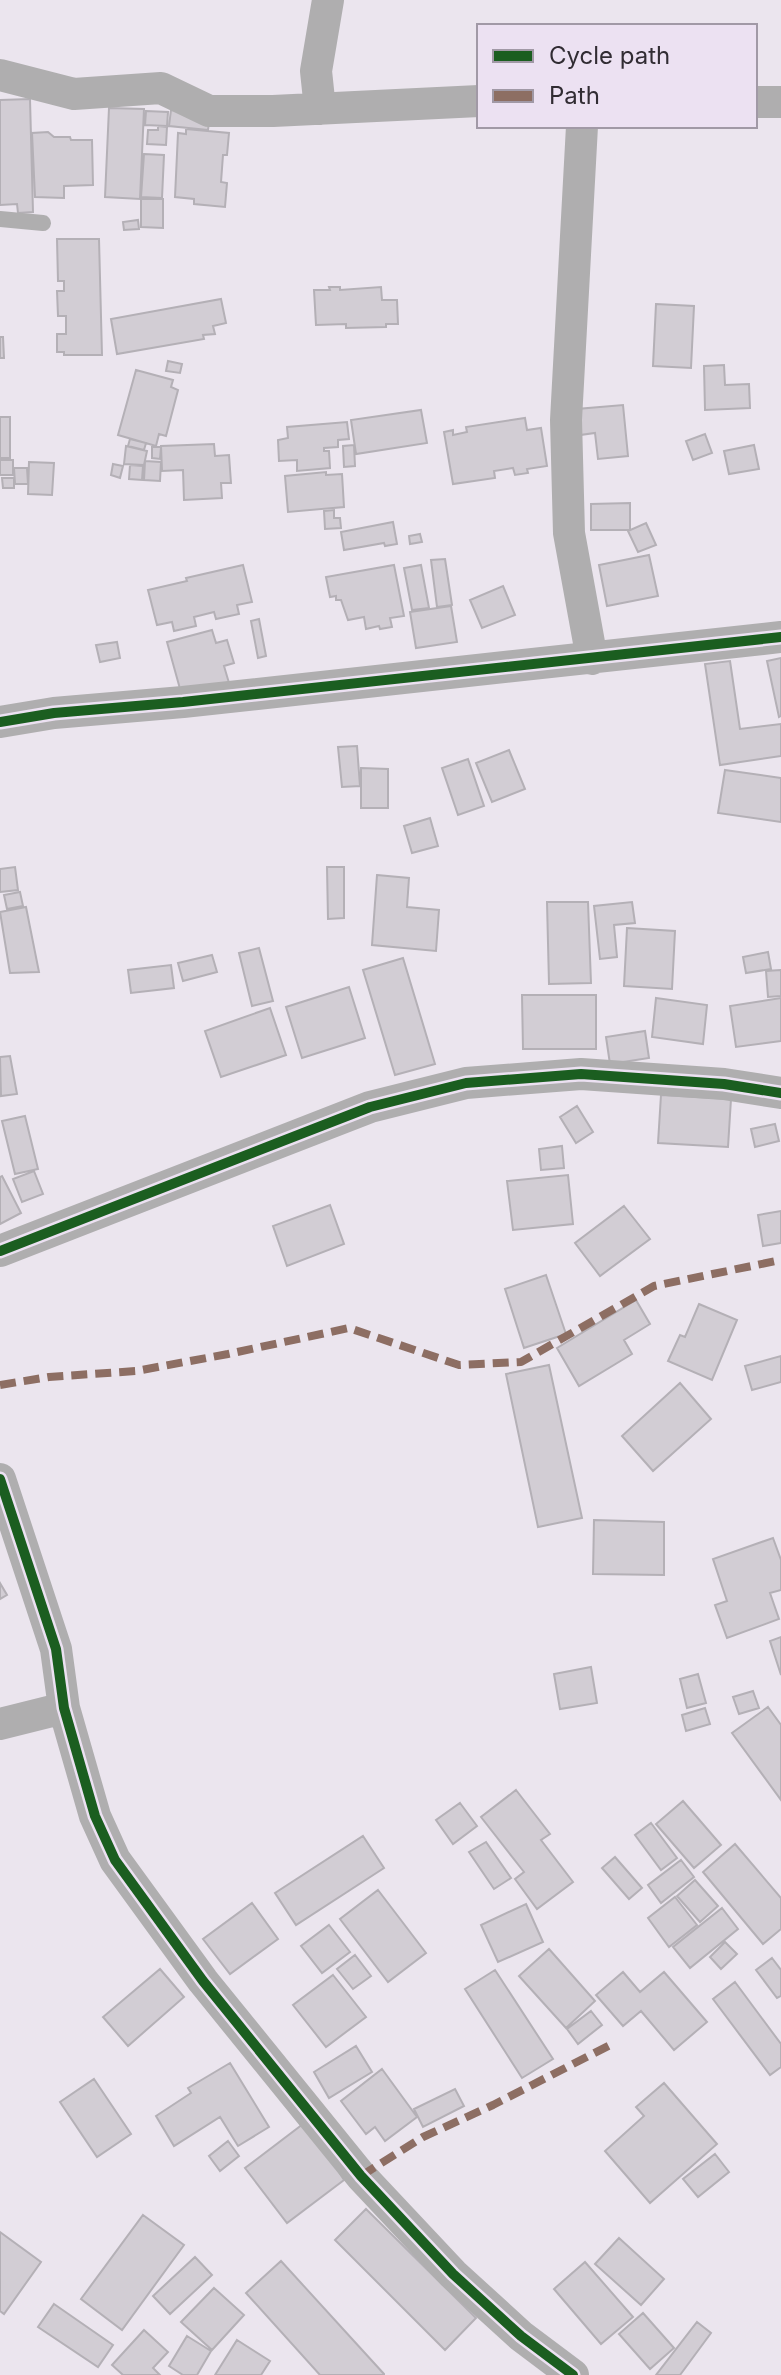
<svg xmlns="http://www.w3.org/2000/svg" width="781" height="2375" font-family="Inter,sans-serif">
  <rect width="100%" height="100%" fill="#ebe5ee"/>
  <!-- building -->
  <path fill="#d2cdd4" stroke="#b4b0b6" stroke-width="2" d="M30,99L33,212L18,213L17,204L0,205V100Z
    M109,108L144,109L140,199L105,197Z
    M171,110L210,114L208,130L169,126Z
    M146,111L168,112L167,126L145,125Z
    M158,126L167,127L166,145L147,144L148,130H158Z
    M186,129L229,133L227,155H223L221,182L227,183L225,207L194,204V199L175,197L178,133L186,134Z
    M48,132L54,137H70L71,140H92L93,185L64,186V198L35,197L32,133Z
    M144,154L164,155L162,198L141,197Z
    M141,199H163V228L141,227Z
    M138,220L139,229L124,230L123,222Z
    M57,239H99L102,355H64V352H57V334H66V316H58L57,291H64V281H58Z
    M329,287H340V290L381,287L382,300H397L398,324H386V327L346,328V324L316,325L314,290H330Z
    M221,299L226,323L213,326L215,334L203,335L204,339L117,354L111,319Z
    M656,304L694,306L691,368L653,366Z
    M0,337H3L4,358H0Z
    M168,361L182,364L180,373L166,371Z
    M724,365L725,385L749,384L750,408L705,410L704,366Z
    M136,370L173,380L171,387L178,390L166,436L159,434L156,446L118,435Z
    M623,405L628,456L598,459L595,433L580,435L577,409Z
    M421,410L427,443L356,454L351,420Z
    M0,417H10V458H0Z
    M525,418L527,430L541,428L547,466L527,469L528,473L515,475L513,468L494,471L495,478L453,484L444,432L453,430V435L467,432L466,427Z
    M347,422L349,439L338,440V447L324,448V451H329L330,468L297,471V460L279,461L278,440L288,438L287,427Z
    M705,434L712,453L693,460L686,441Z
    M130,439L146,443L144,450L128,446Z
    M214,444L215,456L229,455L231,483H221L222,498L184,500L183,470L162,471L161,446Z
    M354,445L355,466L344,467L343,446Z
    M754,445L759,469L729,474L724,451Z
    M126,446L147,451L144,465L124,464Z
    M152,447H161L160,459L152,458Z
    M0,460H13V475H0Z
    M145,461L161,462L160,481L144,480Z
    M29,462L54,463L52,495L28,494Z
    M113,464L123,466L120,478L111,475Z
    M130,465L143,466L142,480L129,479Z
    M14,468H27L28,484H15Z
    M326,472V475L342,474L344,507L288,512L285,476Z
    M2,478H14V488H3Z
    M630,503V530H591V504Z
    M334,510V518H340L341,528L325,529L324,511Z
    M393,522L397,544L385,546L384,543L344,550L341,532Z
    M646,523L656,545L638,552L628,531Z
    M420,534L422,542L410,544L409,536Z
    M649,555L658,596L607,606L599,565Z
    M445,559L452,605L437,607L431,560Z
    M243,565L252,602L237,605L239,614L216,619L214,612L194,617L196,626L174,631L172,622L157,625L148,590L187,581L186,578Z
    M394,565L404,616L390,618L392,627L380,629L379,626L366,629L364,617L348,620L341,600H336V596L330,597L326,577Z
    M421,565L429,608L412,610L404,568Z
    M503,586L515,615L482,628L470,600Z
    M451,606L457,642L416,648L410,612Z
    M259,619L266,656L258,658L251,621Z
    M212,630L216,643L227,640L234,663L224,666L229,683L182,696L167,642Z
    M117,642L120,658L100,662L96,645Z
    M781,658V716L779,717L767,661Z
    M730,661L740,729L781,724V756L720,765L705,664Z
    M357,746L360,786L342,787L338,747Z
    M509,750L525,789L492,802L476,763Z
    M468,759L484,806L458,815L442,768Z
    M361,768L388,769V808H361Z
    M725,770L781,778V822L718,813Z
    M430,818L438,846L412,853L404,826Z
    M15,867L18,890L0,892V869Z
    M327,867H344V918L328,919Z
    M377,875L409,878L407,907L439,910L436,951L372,945Z
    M20,892L23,906L7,909L4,895Z
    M547,902H588L591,983L549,984Z
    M632,902L635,923L614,925L617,957L600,959L594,906Z
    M26,907L39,972L10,973L0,912Z
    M627,928L675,931L672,989L624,986Z
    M259,948L273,1001L252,1006L239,953Z
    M768,952L771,969L746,973L743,957Z
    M212,955L217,972L183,981L178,963Z
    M403,958L435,1064L395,1075L363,970Z
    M171,965L174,988L131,993L128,970Z
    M781,970V996L768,997L766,971Z
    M349,987L365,1038L302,1058L286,1007Z
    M522,995H596V1049H523Z
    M656,998L707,1005L703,1044L652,1037Z
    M781,998V1041L736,1047L730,1006Z
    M270,1008L286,1055L221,1077L205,1031Z
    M645,1031L649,1058L610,1064L606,1037Z
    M10,1056L17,1094L1,1096L0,1057Z
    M661,1095L731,1099L728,1147L658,1143Z
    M577,1106L593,1132L576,1143L560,1117Z
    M25,1116L38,1169L15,1174L2,1121Z
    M775,1124L779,1141L755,1147L751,1129Z
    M562,1146L564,1168L541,1170L539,1149Z
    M34,1171L43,1194L22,1202L13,1179Z
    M568,1175L573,1224L513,1230L507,1181Z
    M2,1176L21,1213L0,1224V1177Z
    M330,1205L344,1244L287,1266L273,1226Z
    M624,1206L650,1239L600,1276L575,1243Z
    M781,1211V1243L763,1246L758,1215Z
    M546,1275L566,1334L524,1348L505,1289Z
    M636,1300L650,1324L624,1340L632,1354L579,1386L557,1348Z
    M699,1304L737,1320L712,1380L668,1361L680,1335L685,1337Z
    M781,1356V1382L752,1390L745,1366Z
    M549,1365L582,1518L538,1527L506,1374Z
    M680,1383L711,1419L653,1471L622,1436Z
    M594,1520L664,1522V1575L593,1574Z
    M773,1538L781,1560V1590L770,1593L779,1619L727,1638L715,1605L727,1601L713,1559Z
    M0,1583L7,1595L0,1599Z
    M781,1637V1675L770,1641Z
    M591,1667L597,1703L560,1709L554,1674Z
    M698,1674L706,1703L687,1708L680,1679Z
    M753,1691L759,1708L739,1714L733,1697Z
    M768,1707L781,1725V1800L732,1733Z
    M705,1708L710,1724L686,1731L682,1715Z
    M516,1790L550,1834L541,1840L573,1882L537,1909L515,1879L524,1872L481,1817Z
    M683,1801L721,1845L694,1868L656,1824Z
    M460,1803L477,1826L453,1844L436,1820Z
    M651,1823L677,1858L661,1870L635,1835Z
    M363,1836L384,1868L296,1925L275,1893Z
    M486,1842L511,1878L494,1889L469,1852Z
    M735,1844L781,1898V1929L763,1944L703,1872Z
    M615,1857L642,1888L629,1899L602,1868Z
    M681,1860L694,1877L661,1903L648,1885Z
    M695,1880L718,1906L700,1922L677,1896Z
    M378,1890L426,1953L388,1982L340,1919Z
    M675,1897L697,1925L669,1947L648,1918Z
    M252,1903L278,1939L230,1974L203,1939Z
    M526,1904L543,1942L498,1962L481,1925Z
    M722,1908L738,1929L690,1968L673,1947Z
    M329,1925L350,1952L322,1973L301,1946Z
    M725,1942L737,1954L721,1969L710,1957Z
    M549,1949L595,2001L566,2028L519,1976Z
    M355,1955L371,1976L353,1989L337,1969Z
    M772,1958L781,1970V1996L777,1998L756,1970Z
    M160,1969L184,1997L128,2046L103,2017Z
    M495,1970L553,2059L522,2078L465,1989Z
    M623,1972L640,1992L664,1972L707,2022L674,2050L641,2011L623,2026L596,1995Z
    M333,1975L366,2017L326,2047L293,2005Z
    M735,1982L781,2044V2067L770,2075L713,1999Z
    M591,2011L602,2025L578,2044L567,2029Z
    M356,2046L372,2072L329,2098L314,2072Z
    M230,2063L269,2127L238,2146L220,2117L174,2146L156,2116L191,2093L188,2088Z
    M382,2069L417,2117L385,2141L375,2127L366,2134L341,2101Z
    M94,2079L131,2134L97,2157L60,2102Z
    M664,2083L717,2144L650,2203L605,2151L644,2116L636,2107Z
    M455,2089L464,2106L423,2127L414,2109Z
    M307,2121L344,2180L287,2223L245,2168Z
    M228,2141L239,2156L220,2171L209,2156Z
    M715,2154L729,2172L698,2197L683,2179Z
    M366,2209L476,2318L445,2350L335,2240Z
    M143,2215L184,2245L122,2330L81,2299Z
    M0,2232L41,2262L4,2314L0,2311Z
    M619,2238L664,2279L641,2305L595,2264Z
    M195,2257L212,2275L170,2314L153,2296Z
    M281,2261L384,2374V2375H320L246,2293Z
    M585,2262L633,2317L601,2344L554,2289Z
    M214,2288L244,2315L212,2350L181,2322Z
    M54,2304L113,2345L98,2367L38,2327Z
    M643,2313L674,2348L650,2369L619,2334Z
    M697,2322L711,2333L680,2375H656Z
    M144,2330L168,2352L153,2368L160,2375H123L112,2365Z
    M187,2336L211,2351L197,2375H183L169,2366Z
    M237,2340L270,2361L261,2375H215Z"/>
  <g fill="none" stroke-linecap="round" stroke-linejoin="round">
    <!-- lane -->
    <path stroke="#afaeaf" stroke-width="16" d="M0,219L43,223"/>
    <!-- street -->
    <path stroke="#afaeaf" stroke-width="32" d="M0,75L74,94L161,88L209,111H273L479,101
      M755,102H781
      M320,109L316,71L328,0
      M582,126L566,420L569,533L592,659
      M0,722L54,713L183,702L781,637
      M0,1251L370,1107L466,1083L581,1074L724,1084L781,1093
      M0,1479L56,1649L64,1708L95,1816L115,1860L203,1981L361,2176L453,2274L521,2336L573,2375
      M0,1724L64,1708"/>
    <!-- quiet -->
    <path stroke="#8d6e63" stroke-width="8" stroke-dasharray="16 8" stroke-linecap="butt" d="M0,1385L49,1377L136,1371L228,1354L349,1328L459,1365L521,1362L654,1286L781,1260
      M361,2176L423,2137L493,2105L614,2043"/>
    <defs>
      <path id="cycleway" d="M0,722L54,713L183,702L781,637
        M0,1251L370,1107L466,1083L581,1074L724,1084L781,1093
        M0,1479L56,1649L64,1708L95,1816L115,1860L203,1981L361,2176L453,2274L521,2336L573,2375"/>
    </defs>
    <!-- cycleway casing -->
    <use href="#cycleway" stroke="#ece1f2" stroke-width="15"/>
    <!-- cycleway -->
    <use href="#cycleway" stroke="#1b5e20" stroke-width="10"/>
  </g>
  <!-- legend -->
  <rect x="477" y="24" width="280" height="104" fill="#ece1f2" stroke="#a199a6" stroke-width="2"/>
  <rect x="493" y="50" width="40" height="12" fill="#1b5e20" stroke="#a199a6" stroke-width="2"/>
  <text x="549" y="64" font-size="24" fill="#312c33">Cycle path</text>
  <rect x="493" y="90" width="40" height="12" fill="#8d6e63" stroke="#a199a6" stroke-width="2"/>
  <text x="549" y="104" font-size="24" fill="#312c33">Path</text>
</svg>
